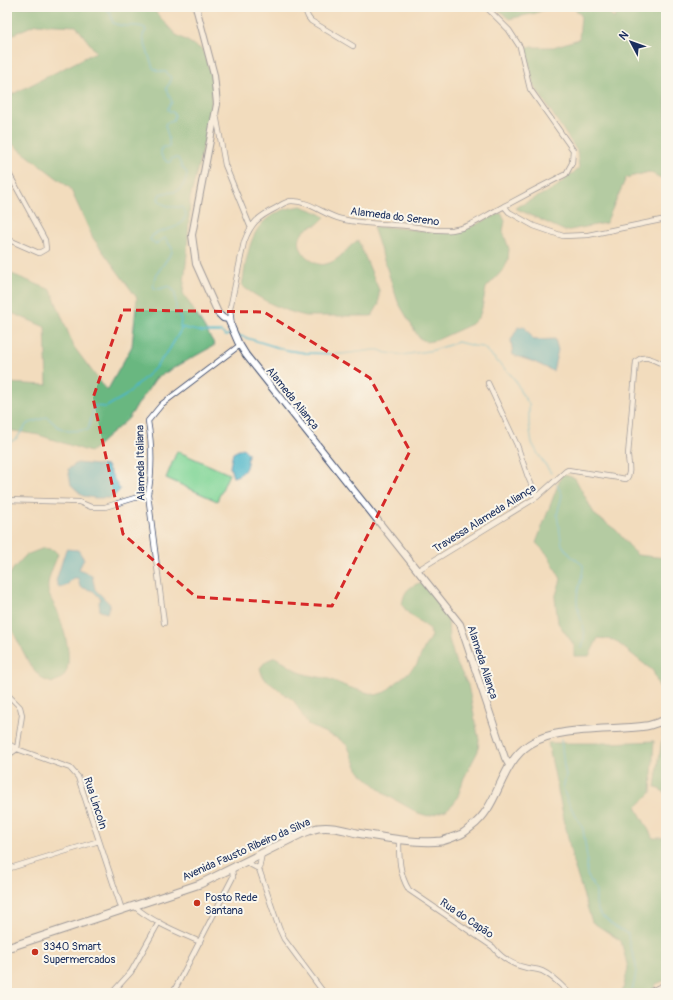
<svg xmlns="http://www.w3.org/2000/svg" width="673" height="1000" font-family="Pangolin,sans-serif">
  <rect width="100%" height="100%" fill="#fbf7ec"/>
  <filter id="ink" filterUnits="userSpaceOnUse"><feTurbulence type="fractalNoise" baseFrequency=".025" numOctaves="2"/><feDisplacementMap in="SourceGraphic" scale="8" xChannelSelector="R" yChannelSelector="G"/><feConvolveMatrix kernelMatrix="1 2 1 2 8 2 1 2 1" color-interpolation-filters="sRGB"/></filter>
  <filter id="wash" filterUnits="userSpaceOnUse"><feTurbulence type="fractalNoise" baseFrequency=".012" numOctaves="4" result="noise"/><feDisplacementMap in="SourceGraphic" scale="16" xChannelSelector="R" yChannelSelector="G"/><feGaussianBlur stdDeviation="0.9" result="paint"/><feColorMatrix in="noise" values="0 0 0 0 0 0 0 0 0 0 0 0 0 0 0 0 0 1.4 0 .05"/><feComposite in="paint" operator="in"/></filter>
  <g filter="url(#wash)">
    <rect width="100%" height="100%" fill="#f2dcbd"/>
    <!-- green -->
    <path fill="#82d698" stroke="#4e827b" d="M177,451L229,474L217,501L166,478Z"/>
    <!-- forest -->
    <path fill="#69b780" stroke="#42736f" d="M7,7H151L175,34L203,50L213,81L210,118L190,199L187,254L183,293L215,345L156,378L128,419L90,452L39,435L7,430V383L47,385L45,327L7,311V272L51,290L74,347L107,391L132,346L137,298L93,238L70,188L7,140V97L96,52L76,26L36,24L7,37Z
      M496,7H550L536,13L509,19Z
      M572,7H605L614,19L618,7H666V182L665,180L649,172L626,178L606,223L565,231L515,208L555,188L579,168L577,151L533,84L526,47H553L579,39L581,15Z
      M301,206L317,212L325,217C323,219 320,222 318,224C315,226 310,226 307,229C296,236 298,249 307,257C313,262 319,266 326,264C340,261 347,247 358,240L379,290V304L372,316H306C283,311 261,300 242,286C249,244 251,213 301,206Z
      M501,213L505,221L503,231L509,249L508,260L504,269L486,288L482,308L479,317L472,324L437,340L427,342L419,338L398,302L373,227H389L443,233L464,230Z
      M562,474L575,478L595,515L616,530L637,555L666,558V706L653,671L614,640L598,638L589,656H574V645L558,623L555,598L561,579L547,554L536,543Z
      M44,548L54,550L58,554C54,566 47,578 48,590C49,597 54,604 57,610C63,627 77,665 61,679C58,680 55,681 52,683L42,679L30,665L7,620V579L13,569L26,555Z
      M419,583L428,586L445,611L448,620L449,639L455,660L468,685L479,740L478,751L464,778L458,796L453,804L446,810L428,816L418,813L385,794L359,771L347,745L339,739L308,725L294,701L263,678L260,668L266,661L275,657L299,672L308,675L329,679L348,687L376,695L385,692L410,671L417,664L425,646L431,638L430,629L408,613L402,605C404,592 407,588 419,583Z
      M666,730V793L655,787L663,732Z
      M654,741L651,793L636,807L653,838H666V980L656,984L653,993H622L628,968L621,941L592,922L573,862L548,743H609Z"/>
    <!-- water -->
    <path fill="#4cb5c9" stroke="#347294" d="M524,326L534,340L555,339L558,350L553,371L534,362L513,355L511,340L518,327Z
      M243,448L248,453C247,466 247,473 233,477L230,467L233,453Z
      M77,463L107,466L120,490L112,498H95L83,496L71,485L68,469Z
      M66,549L78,550L84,559L79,569L92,575L95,589L110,604L107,613L100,611L99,602L101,599L93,591L80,587L78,578H73L66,586L59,588L56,581Z"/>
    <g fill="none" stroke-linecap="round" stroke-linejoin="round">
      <!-- stream -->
      <path stroke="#4cb5c9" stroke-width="1.5" d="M102,7L110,12L113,23C126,29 134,23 145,28L146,30L143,35V38L153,68L158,71L166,72L171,78L170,83L166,88L172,102L168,108V110L174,113L175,116L173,120L166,123L165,125C167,133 170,139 169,147H163L161,149V155L167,162H170L172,158H178L182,167L187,173C187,180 182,191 174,192C170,193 165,192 160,194L158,199C165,208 172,207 182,207L186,214C182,234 153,227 150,240L156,244L165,238L172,248V252L158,272L153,284L154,288L159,289L169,286L175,292L176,309L181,320L180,327L202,332H221L226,336L232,333
        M237,335L286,350L306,353L342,354L374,350H379L386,353L403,355L434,350L458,342L474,346L483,347L512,376L517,383L520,391L529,404V424L532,443L538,454L551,473
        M7,441L9,443L17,438L27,424L47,417L58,427L68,431L88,430L94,406L106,407L125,396L154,369L169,350L182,328
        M557,484L562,495L557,515L562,545L571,556L583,565C584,574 577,588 577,599C576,610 582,619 584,629C586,636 583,641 582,648
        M561,739L564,766L566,775L563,789L568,802L583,829L587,857V875L596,890V904L599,913L601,916L605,918L612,925L628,934C628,946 634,954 636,965C637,974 634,984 631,993"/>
    </g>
  </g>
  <g filter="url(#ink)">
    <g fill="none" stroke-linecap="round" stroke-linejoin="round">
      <defs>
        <path id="street" d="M304,7L308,17L311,21L353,46
          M216,114L225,165L250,226
          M7,170L45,240L46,249L39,253L7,239
          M504,206L509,212L534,226L563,236L588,235L666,219
          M232,326L230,309L244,242C251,223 258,217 276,208C281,205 286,201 292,201C310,201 324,215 341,219C362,224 385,224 407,226C422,227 437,232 452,230C470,228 483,217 499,209C521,197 544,185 566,174L572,163L573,150L530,89L520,47L509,30L486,7
          M488,383L517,445L528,477L537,497
          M7,500L79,502L91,507H105L148,494
          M418,570L537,497L566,471L568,470L626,479C632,473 628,463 628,455L636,362C645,352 655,362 666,365
          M164,623L148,494C153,469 152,445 148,421L162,404L240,345
          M7,694L20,707L22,715L17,749L7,756
          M7,743L17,749L70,768L78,777L122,910
          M399,839C399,857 399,874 409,890L493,947C502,959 512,965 527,968C532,969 537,969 542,971C553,976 561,985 569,993
          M262,853L259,869L279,928L284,939L324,993
          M246,862L259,869
          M7,869L99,841
          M134,906C152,922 178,932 200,942
          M7,990L13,993
          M112,993L131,972L159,922
          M173,993L233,877L232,869
          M647,993L666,984"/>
        <path id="secondary" d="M196,7L214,75L217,104L192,235L196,264L218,313L223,318L228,319L238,342L246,355L460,624L505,758L509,765"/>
        <path id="primary" d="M7,948L200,884L301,834C307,832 313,829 318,828C332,826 344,830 357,833C381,837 418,844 441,841C447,840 453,837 459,835C463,834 467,830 471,827C500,806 499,764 530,744C557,726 612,731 646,726C652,725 659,722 666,720"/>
      </defs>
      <!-- street casing -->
      <use href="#street" stroke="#3b496c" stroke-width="6"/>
      <!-- secondary casing -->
      <use href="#secondary" stroke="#3b496c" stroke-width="8"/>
      <!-- primary casing -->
      <use href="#primary" stroke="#3b496c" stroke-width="9"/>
      <!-- street -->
      <use href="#street" stroke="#fff" stroke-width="4.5"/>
      <!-- secondary -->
      <use href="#secondary" stroke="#fff" stroke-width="6"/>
      <!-- primary -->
      <use href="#primary" stroke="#fff" stroke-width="7"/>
    </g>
  </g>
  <!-- marked area -->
  <path d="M0 0H673V1000H0ZM123,310L264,312L370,378L410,451L332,606L196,597L123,534L93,398Z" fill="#f2dcbd" fill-opacity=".55" fill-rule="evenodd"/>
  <path fill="none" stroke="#d62828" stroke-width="3" stroke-dasharray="8 5" stroke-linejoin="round" d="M123,310L264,312L370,378L410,451L332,606L196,597L123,534L93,398Z"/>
  <!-- markers -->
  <g fill="#c8321e" stroke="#fbf7ec" stroke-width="1.5">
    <circle cx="197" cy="903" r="4"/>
    <circle cx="35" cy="952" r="4"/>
  </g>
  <g text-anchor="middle" stroke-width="4" stroke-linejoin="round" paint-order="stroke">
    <!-- street labels -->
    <g font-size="11" fill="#1b2f5e" stroke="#fbf7ec">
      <text transform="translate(395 216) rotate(7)" y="4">Alameda do Sereno</text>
      <text transform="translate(293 398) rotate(51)" y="4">Alameda Aliança</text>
      <text transform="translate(140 463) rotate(-91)" y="4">Alameda Italiana</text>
      <text transform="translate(484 518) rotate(-32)" y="4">Travessa Alameda Aliança</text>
      <text transform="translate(483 662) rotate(72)" y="4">Alameda Aliança</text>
      <text transform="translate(96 803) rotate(72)" y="4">Rua Lincoln</text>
      <text transform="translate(246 849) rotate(-24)" y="4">Avenida Fausto Ribeiro da Silva</text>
      <text transform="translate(467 918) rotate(34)" y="4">Rua do Capão</text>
    </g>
    <!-- poi labels -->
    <g font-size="11" fill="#1b2f5e" stroke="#fbf7ec" text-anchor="start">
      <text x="205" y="901">Posto Rede<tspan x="205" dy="13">Santana</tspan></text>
      <text x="43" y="950">3340 Smart<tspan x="43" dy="13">Supermercados</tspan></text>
    </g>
  </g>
  <!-- margin -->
  <rect width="673" height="1000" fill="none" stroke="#fbf7ec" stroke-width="24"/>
  <!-- north arrow -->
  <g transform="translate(631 42) rotate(311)" stroke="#fbf7ec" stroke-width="3" paint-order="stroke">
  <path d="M0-3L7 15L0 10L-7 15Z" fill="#1b2f5e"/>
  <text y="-6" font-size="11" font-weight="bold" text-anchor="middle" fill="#1b2f5e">N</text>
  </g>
</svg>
